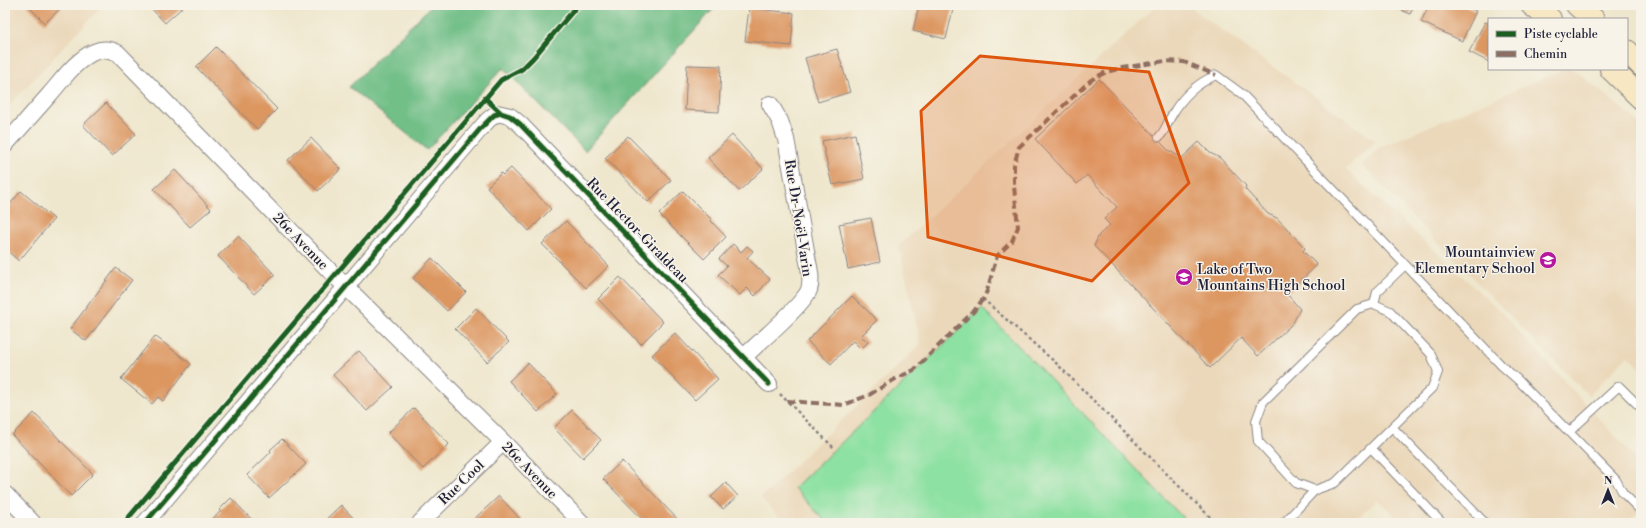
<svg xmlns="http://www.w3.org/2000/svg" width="1646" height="528" font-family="'Libre Bodoni',serif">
  <rect width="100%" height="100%" fill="#f7f3e8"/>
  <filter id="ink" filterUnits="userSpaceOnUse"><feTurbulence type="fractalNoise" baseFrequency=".025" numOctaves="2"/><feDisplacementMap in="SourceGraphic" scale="8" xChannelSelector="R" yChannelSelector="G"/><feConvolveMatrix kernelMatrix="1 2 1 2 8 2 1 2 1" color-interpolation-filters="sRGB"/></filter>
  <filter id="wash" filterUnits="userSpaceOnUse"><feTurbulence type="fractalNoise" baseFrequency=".012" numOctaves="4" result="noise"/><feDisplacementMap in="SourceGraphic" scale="16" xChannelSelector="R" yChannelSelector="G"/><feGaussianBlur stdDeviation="0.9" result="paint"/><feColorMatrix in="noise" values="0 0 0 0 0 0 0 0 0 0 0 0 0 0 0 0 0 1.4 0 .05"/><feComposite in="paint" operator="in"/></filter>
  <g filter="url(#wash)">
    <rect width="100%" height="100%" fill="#efe7cd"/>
    <!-- built -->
    <path fill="#ebd8ba" d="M5,5H103L5,110Z
      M1159,5H1187L1376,141L1345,169L1496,307L1641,464V509L1627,523H1403L1377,499L1353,523H785L761,498L921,344L899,246L1147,14Z
      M1565,69H1573L1641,124V369L1628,355L1589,396L1362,165L1380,147Z"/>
    <!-- green -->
    <path fill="#8de1a2" stroke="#58826e" d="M982,308L1188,523H827L794,488Z"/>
    <!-- forest -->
    <path fill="#72bf88" stroke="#4a7062" d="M432,5H717L585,151L503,68L427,150L349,87Z"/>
    <g id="blocks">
      <!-- building -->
      <path fill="#dc9660" d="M27,5H64L45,23Z
        M148,5H185L165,23Z
        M919,5H954L946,39L913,31Z
        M1390,5H1414L1410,14Z
        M1429,5H1462L1476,11L1462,41L1421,22Z
        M749,8L794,13L791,46L745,41Z
        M1485,22L1489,24V62L1469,52Z
        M216,47L277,109L257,129L196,67Z
        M837,49L850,92L818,102L805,58Z
        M687,65L721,66L719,112L685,110Z
        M1099,79L1168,150L1182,158L1199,142L1210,153L1220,158L1246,186L1245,189L1268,214L1277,218L1305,248L1303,251L1317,265L1287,294L1300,309L1293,323L1258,356L1241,338L1210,368L1094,246L1099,235L1110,225L1104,219L1117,207L1087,175L1077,184L1035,139Z
        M106,103L136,134L112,156L83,125Z
        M855,134L864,179L832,185L822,141Z
        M732,135L763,169L739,191L708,158Z
        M628,136L671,180L648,202L605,158Z
        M311,138L341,169L318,191L288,160Z
        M511,168L551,209L529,231L487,187L501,173L503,175Z
        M175,170L211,209L190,227L154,189Z
        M21,191L54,219L19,261L5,249V210Z
        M683,191L712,220L711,221L726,237L704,259L659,214Z
        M871,218L880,262L848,269L839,224Z
        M566,221L609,266L586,288L542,244Z
        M238,236L275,275L254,294L218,256Z
        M733,244L741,252L747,246L753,251L747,258L770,279L755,296L747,288L740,295L718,275L727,266L719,259Z
        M432,258L466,292L447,311L413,278Z
        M116,268L132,280L86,341L70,329Z
        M620,277L663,322L641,344L598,299Z
        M852,296L877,320L861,336L868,342L861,349L853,341L831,364L807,341Z
        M476,308L509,342L487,362L455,329Z
        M675,333L718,379L695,400L652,355Z
        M155,336L191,364L163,401L158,397L152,404L121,379Z
        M359,351L393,387L367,411L333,375Z
        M528,363L557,394L538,412L509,381Z
        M414,408L449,444L423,469L388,433Z
        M572,410L601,440L583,458L554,428Z
        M34,413L93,474L71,496L12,435Z
        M282,439L306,464L269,498L247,475L271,452L270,450Z
        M622,461L681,523H646L603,479Z
        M726,483L738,496L723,509L711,497Z
        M499,496L524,523H476L473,520Z
        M231,498L255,523H208L221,511L219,510Z
        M341,505L358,523H322Z"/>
    </g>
  </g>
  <g filter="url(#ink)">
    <use href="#blocks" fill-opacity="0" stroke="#888484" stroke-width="1"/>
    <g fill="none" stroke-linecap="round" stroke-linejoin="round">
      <defs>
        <path id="lane" d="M1159,137C1166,130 1167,123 1172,115C1182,97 1198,83 1216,75L1242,94L1502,366L1518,380L1616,480L1623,493L1641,511
          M1374,304L1390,311L1431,354L1438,372L1432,388L1335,483L1315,490L1296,483L1258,441L1256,421L1263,402L1357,309Z
          M1374,304L1377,292L1405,265
          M1392,427L1485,523
          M1569,432L1619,386L1641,408
          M1371,448L1442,523
          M1284,523L1315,490"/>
        <path id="street" d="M5,145C20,128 35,111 50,94C63,79 76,60 94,52C103,48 110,49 118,53L326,267L503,442L582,523
          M744,357C758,343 803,305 809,290C812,281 810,271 808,262L786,139L780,121L770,104
          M5,494L33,523
          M145,523L481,128L488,120L497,113L510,116L520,124L769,384
          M420,523L503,442"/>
        <path id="secondary" d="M1532,5L1550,19
          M1577,5L1593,19
          M1627,51L1641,65
          M1611,69L1641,98"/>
      </defs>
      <!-- lane casing -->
      <use href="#lane" stroke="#888484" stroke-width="10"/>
      <!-- street casing -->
      <use href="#street" stroke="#888484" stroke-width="18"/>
      <!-- secondary casing -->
      <use href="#secondary" stroke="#888484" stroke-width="24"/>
      <!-- path -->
      <path stroke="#888484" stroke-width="2.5" stroke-dasharray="3 3" stroke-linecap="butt" d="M983,299L1056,363L1216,523
        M780,394L835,449"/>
      <!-- lane -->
      <use href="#lane" stroke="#fff" stroke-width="8"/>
      <!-- street -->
      <use href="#street" stroke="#fff" stroke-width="16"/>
      <!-- secondary -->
      <use href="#secondary" stroke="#f7e8c3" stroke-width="22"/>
      <!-- quiet -->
      <path stroke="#8d6e63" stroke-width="4" stroke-dasharray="8 4" stroke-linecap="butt" d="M787,401L844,405L869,395L897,378L914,370L974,311L983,299L987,291L997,256L1012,241L1018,227L1014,186V165L1019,147L1091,80L1106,72L1122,68L1165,61L1184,62L1216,75"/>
      <defs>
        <path id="cycleway" d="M485,98L501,113L510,116L520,124L769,384
          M124,523L501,80L522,69L533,58L578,5
          M145,523L481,128L494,115L501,113"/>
      </defs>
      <!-- cycleway casing -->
      <use href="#cycleway" stroke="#f7f3e8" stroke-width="8"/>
      <!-- cycleway -->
      <use href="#cycleway" stroke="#1b5e20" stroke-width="5"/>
    </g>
  </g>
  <!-- marked area -->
  <path fill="#de560e" fill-opacity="0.2" stroke="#de560e" stroke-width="3" stroke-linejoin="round" d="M980,56L1149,72L1189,183L1092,281L928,237L921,111Z"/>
  <!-- icons -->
  <defs>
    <symbol id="school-disc" viewBox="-11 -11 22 22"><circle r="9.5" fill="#b5179e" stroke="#f7f3e8"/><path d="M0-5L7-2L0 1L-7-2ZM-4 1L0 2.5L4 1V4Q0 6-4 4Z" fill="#fff"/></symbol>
  </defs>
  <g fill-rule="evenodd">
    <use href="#school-disc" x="1538" y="250" width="20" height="20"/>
    <use href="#school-disc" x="1174" y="267" width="20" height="20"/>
  </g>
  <g text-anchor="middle" stroke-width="3" stroke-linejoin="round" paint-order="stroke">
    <!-- street labels -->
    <g font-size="14" fill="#22223b" stroke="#f7f3e8">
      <text transform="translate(799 218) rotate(81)" y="5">Rue Dr-Noël-Varin</text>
      <text transform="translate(638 230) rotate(46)" y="5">Rue Hector-Giraldeau</text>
      <text transform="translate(301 241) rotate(46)" y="5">26e Avenue</text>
      <text transform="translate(530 470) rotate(46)" y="5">26e Avenue</text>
      <text transform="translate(461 482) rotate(-44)" y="5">Rue Cool</text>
    </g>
    <!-- poi labels -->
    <g font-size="14" fill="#22223b" stroke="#f7f3e8" text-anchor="end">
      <text x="1535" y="257">Mountainview<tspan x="1535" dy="16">Elementary School</tspan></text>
      <text x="1197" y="274" text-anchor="start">Lake of Two<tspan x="1197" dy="16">Mountains High School</tspan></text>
    </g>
  </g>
  <!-- margin -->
  <rect width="1646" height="528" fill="none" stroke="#f7f3e8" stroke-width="20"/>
  <!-- legend -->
  <rect x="1488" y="18" width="140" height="52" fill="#f7f3e8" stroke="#a29fa3"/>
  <rect x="1496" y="31" width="20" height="6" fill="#1b5e20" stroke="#a29fa3"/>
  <text x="1524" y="38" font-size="12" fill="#22223b">Piste cyclable</text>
  <rect x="1496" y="51" width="20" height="6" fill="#8d6e63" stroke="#a29fa3"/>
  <text x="1524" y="58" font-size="12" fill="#22223b">Chemin</text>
  <!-- north arrow -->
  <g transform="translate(1608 490)" stroke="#f7f3e8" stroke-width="3" paint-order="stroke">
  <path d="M0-3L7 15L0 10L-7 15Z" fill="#22223b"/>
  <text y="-6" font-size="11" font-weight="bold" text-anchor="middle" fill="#22223b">N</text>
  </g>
</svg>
